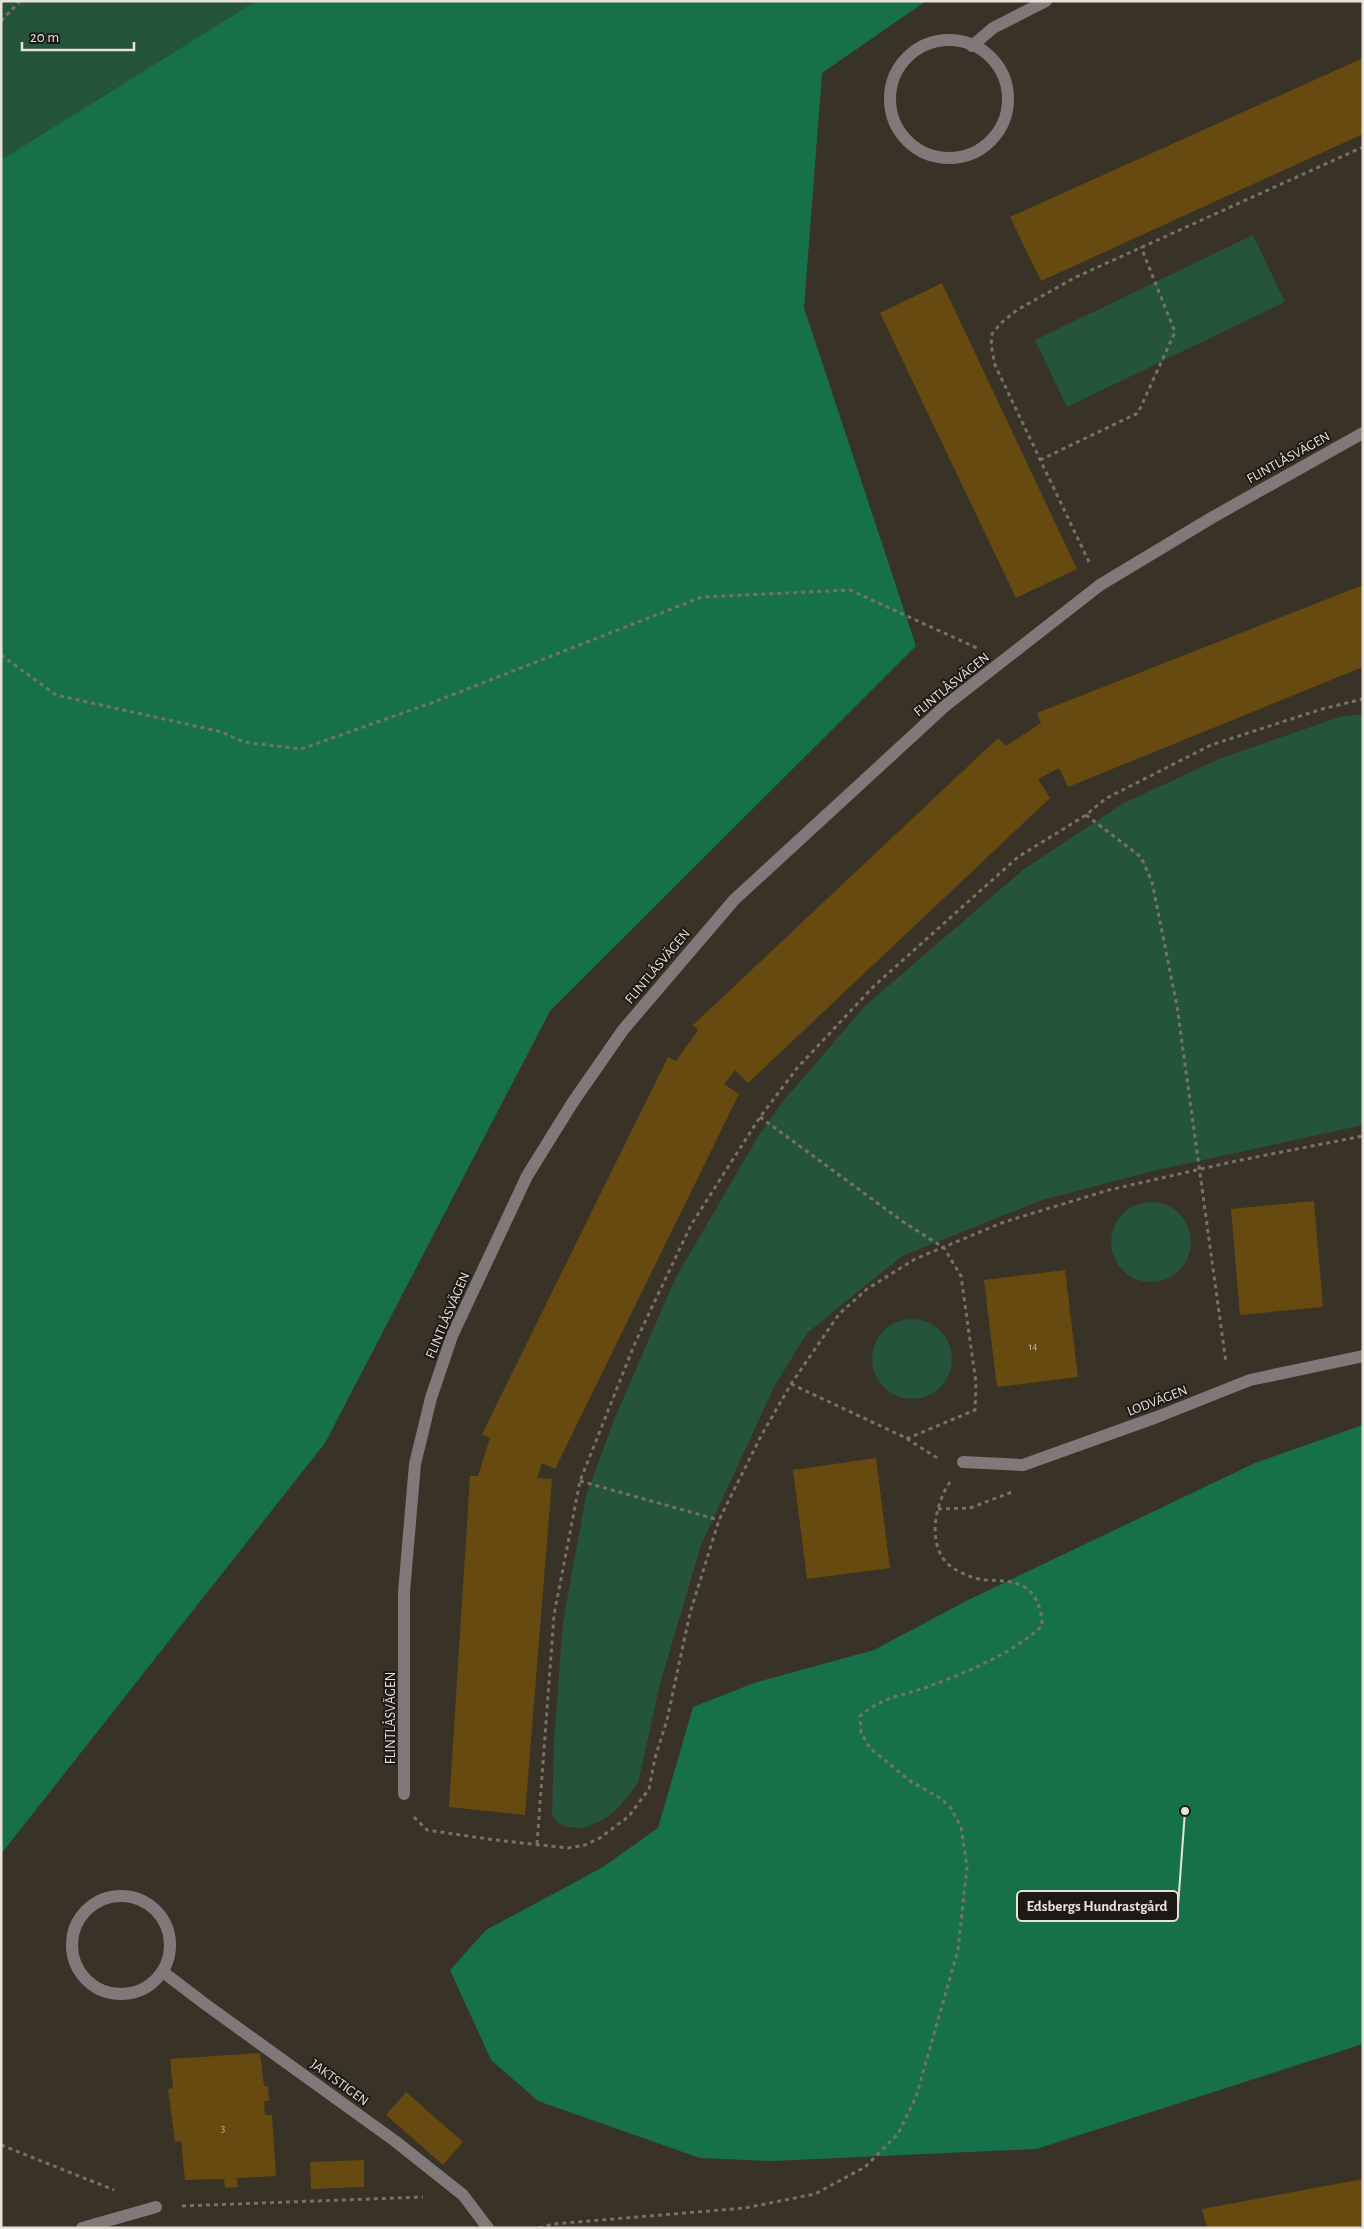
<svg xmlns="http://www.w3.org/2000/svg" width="1364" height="2229" font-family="'Alegreya Sans',sans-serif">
  <rect width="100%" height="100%" fill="#393226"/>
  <!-- green -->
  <path fill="#25543d" d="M1,1H256L1,160Z
    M1253,235L1285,302L1067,407L1035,340Z
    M1363,714V1125L1157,1170L1042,1200L902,1256L807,1333L774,1387L701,1545L660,1684L638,1783L619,1807L605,1819L583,1828L567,1827L558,1823L552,1814L554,1742L563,1622L586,1496L614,1420L675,1279L759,1135L784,1100L865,1006L1023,870L1124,803L1221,758L1340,717Z
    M1111 1242a40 40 0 1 1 80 0a40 40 0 1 1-80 0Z
    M872 1359a40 40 0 1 1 80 0a40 40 0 1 1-80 0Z"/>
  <!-- forest -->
  <path fill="#16714b" d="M256,1H926L822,73L804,308L916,646L550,1011L325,1443L1,1854V160Z
    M1363,1425V2044L1036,2149L772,2161L700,2158L538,2101L491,2060L450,1970L486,1930L603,1867L658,1828L693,1707L754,1683L874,1650L968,1600L1255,1463Z"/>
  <!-- building -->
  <path fill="#674a0f" d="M1363,58V134L1041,281L1010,217Z
    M942,283L1077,569L1016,598L880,313Z
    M1363,585V667L1068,787L1059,768L1038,779L1050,798L748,1083L735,1070L724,1084L739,1094L555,1469L542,1463L537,1478L552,1479L525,1815L449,1807L470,1476H478L490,1438L482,1434L668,1057L676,1061L698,1030L693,1025L998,738L1006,746L1041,723L1037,713Z
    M1314,1201L1323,1307L1240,1315L1231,1209Z
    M1065,1270L1078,1377L997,1387L984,1280Z
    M876,1458L890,1568L807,1579L793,1470Z
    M260,2053L264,2086H268L269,2101H264L265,2115H272L276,2176L237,2178L238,2187L225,2188L224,2179L185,2180L181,2141L175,2142L168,2089L173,2088L170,2059Z
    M406,2092L463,2142L443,2165L386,2115Z
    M364,2160V2187L311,2189L310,2162Z
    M1363,2179V2228H1207L1202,2209Z"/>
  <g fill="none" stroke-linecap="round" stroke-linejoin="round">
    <!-- path -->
    <path stroke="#777167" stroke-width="3" stroke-dasharray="4 4" stroke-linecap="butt" d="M1,21L20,1
      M1040,460L1138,413L1175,332L1141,247
      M1089,562L995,365L991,345L992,334L1001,323L1017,310L1076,277L1363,147
      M1,655L56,695L222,732L243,742L301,749L434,702L702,597L850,590L977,648
      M1086,815L1141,857L1152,882L1177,1006L1226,1363
      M760,1117L902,1221L944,1248L961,1276L976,1383L975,1410L906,1439
      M791,1384L904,1437L939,1459
      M580,1481L719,1520
      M938,1509L970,1508L1012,1492
      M414,1817L427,1830L495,1840L568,1848L585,1845L600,1838L629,1816L649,1789L655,1758L667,1720L690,1613L719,1520L761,1436L791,1384L839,1314L867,1289L915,1259L1004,1222L1109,1190L1236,1161L1363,1136
      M537,1844L554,1615L580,1481L635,1343L691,1225L760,1117L798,1067L874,986L1018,857L1086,815L1105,799L1211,745L1322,709L1363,699
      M1,2145L114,2190
      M182,2206L423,2197
      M539,2228L553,2224L745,2208L815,2194L865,2167L898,2134L916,2097L958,1950L967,1867L961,1827L950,1807L940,1798L910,1781L870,1748L861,1733L860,1716C882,1697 901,1696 927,1687C965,1673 1012,1654 1042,1626C1042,1612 1038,1597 1026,1588C1010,1577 992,1583 975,1578C962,1574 947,1567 941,1555C929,1533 937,1501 950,1482"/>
    <!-- minor -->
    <path stroke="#807879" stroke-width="12" d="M890 99a59 59 0 1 1 118 0a59 59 0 1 1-118 0Z
      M972,46L993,28L1046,1
      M963,1462L1023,1465L1157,1417L1250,1380L1363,1356
      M404,1794V1592L415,1464L431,1398L452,1336L527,1176L573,1102L623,1030L734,900L945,706L1100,585L1213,517L1363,433
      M72 1945a49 49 0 1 1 98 0a49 49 0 1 1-98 0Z
      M163,1972L205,2004L395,2141L463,2195L488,2228
      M82,2228L156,2207"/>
  </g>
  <g text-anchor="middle" stroke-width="4" stroke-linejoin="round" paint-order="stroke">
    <!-- number labels -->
    <g font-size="11" fill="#c7bda8">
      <text x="1033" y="1350">14</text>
      <text x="223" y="2132">3</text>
    </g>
    <!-- street labels -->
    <g font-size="14" fill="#e7e3db" stroke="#1d1a15">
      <text transform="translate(1288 457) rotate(-29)" y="5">FLINTLÅSVÄGEN</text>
      <text transform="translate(951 684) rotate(-39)" y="5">FLINTLÅSVÄGEN</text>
      <text transform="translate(657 966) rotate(-50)" y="5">FLINTLÅSVÄGEN</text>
      <text transform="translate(447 1315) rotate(-67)" y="5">FLINTLÅSVÄGEN</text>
      <text transform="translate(1157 1400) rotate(-21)" y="5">LODVÄGEN</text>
      <text transform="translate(390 1718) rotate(-90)" y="5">FLINTLÅSVÄGEN</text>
      <text transform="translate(340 2082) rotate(36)" y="5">JAKTSTIGEN</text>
    </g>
  </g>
  <!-- callouts -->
  <path fill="none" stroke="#e7e3db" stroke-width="2" d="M1185 1811L1178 1906"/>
  <circle fill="#e7e3db" stroke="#1d1a15" stroke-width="2" cx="1185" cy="1811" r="5"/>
  <rect fill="#1d1a15" stroke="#e7e3db" stroke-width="2" x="1017" y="1891" width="161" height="30" rx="5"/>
  <g font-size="15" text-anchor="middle" font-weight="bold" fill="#e7e3db">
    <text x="1097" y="1911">Edsbergs Hundrastgård</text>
  </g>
  <!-- border -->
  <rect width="1364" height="2229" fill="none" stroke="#e7e3db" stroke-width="5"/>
  <!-- scale -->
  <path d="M22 42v8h112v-8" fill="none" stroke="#e7e3db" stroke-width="2.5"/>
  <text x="30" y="42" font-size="15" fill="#e7e3db" stroke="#1d1a15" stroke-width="4" paint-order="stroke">20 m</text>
</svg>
